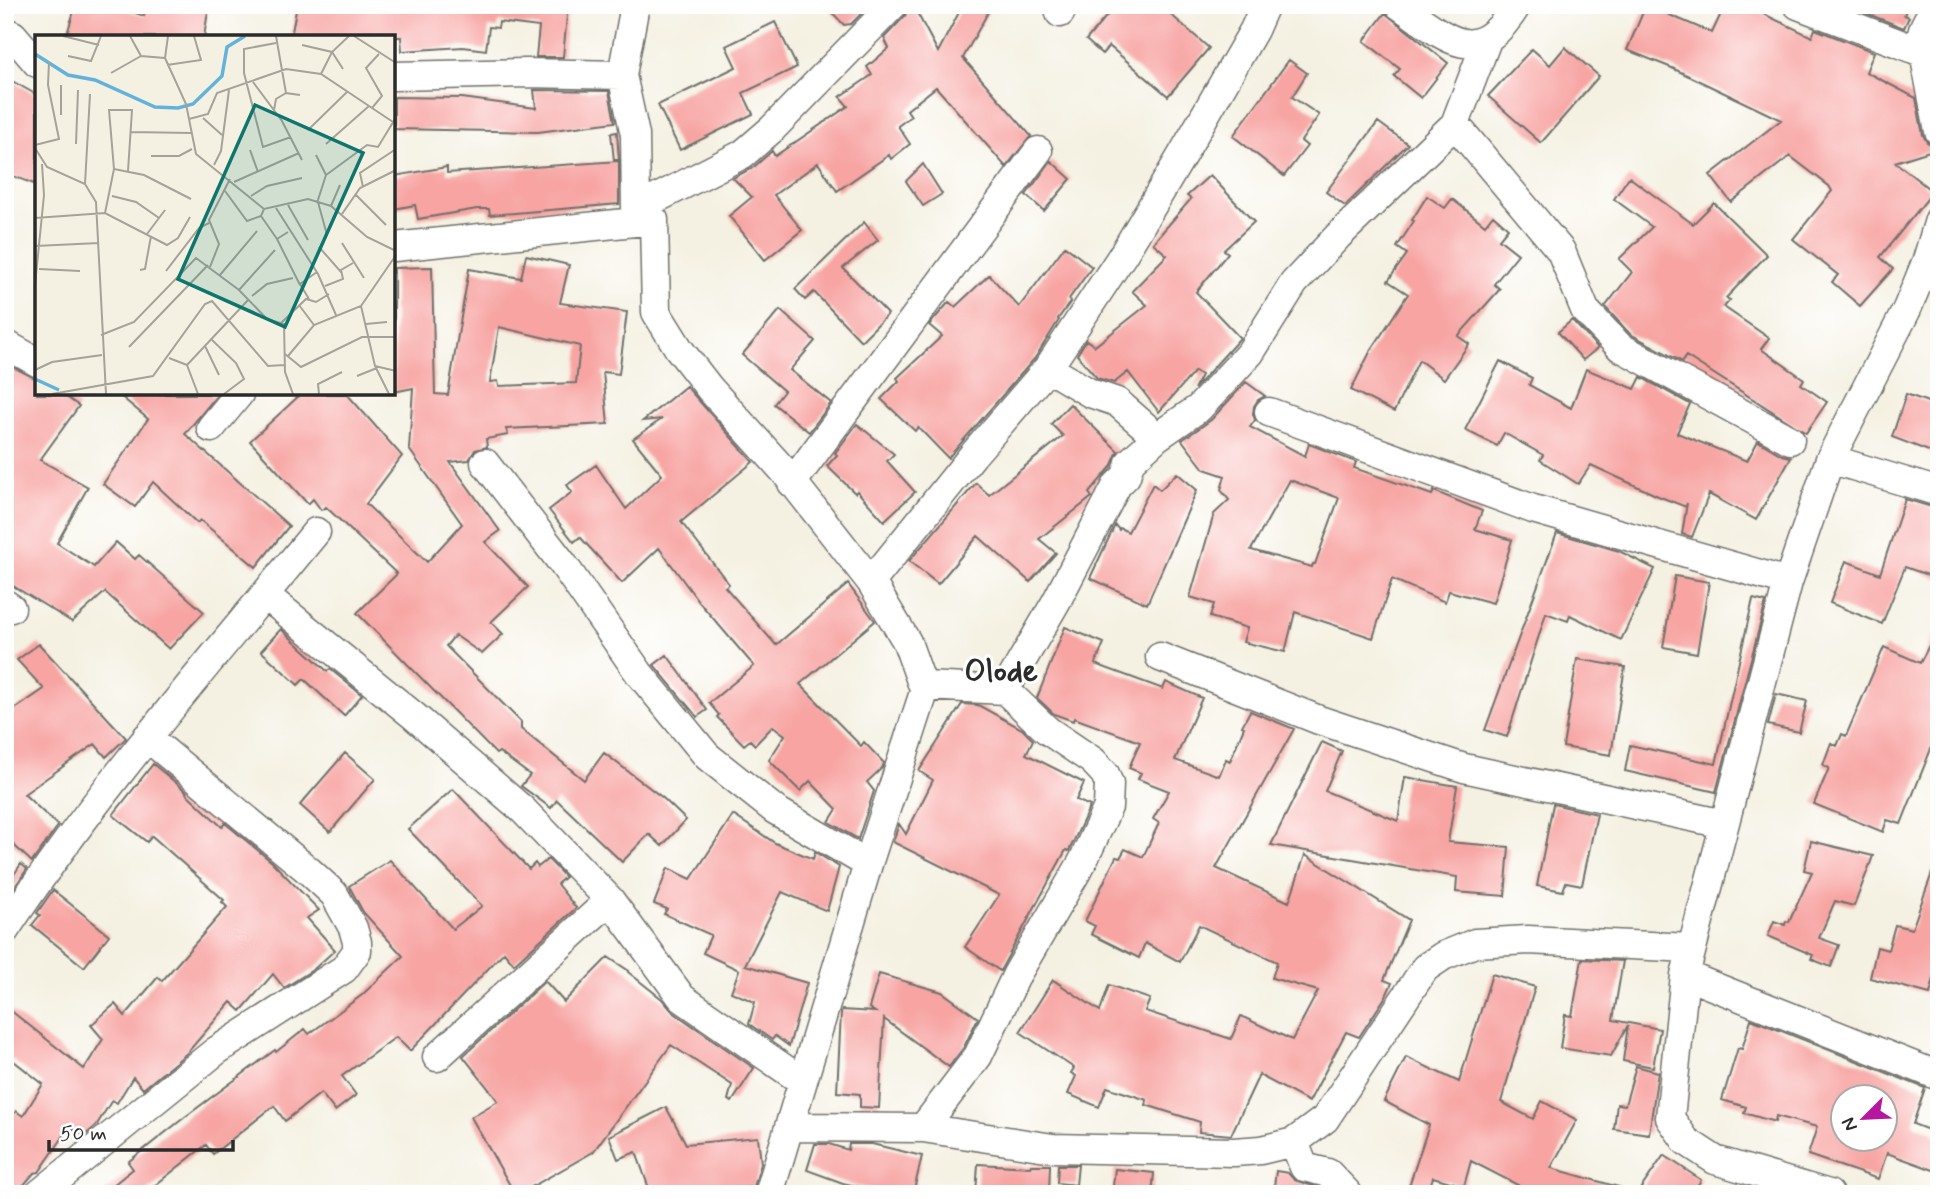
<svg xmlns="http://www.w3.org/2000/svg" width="1944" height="1199" font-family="Mynerve,sans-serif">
  <rect width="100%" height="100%" fill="#fff"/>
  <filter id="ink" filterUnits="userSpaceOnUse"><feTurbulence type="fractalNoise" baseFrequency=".0143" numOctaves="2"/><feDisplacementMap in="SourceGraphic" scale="14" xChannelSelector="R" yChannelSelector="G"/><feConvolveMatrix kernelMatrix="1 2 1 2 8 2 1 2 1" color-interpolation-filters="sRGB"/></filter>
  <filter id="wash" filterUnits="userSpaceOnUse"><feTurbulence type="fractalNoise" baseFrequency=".00686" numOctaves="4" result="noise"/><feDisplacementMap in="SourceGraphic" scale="28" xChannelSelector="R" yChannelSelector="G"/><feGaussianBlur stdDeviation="1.57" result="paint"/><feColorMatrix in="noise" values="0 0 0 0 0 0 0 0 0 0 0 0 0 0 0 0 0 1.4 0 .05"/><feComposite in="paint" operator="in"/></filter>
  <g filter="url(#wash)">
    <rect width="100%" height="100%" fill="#f4f1e2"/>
    <g id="blocks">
      <!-- building -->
      <path fill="#f7a4a2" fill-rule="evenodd" d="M76,5H112L144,16L146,5H209L204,37H66Z
        M297,5H568L563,57H536L539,27L499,22L498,28L489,27L486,50L463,47L402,51L401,37H291Z
        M825,5H870L851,24L844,25Z
        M909,5H913L938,52L963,5H992L963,58L1031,136L1006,167L936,87L907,110L911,116L898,126L910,144L891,159L889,155L837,191L818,163L774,195L802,230L765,260L729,216L752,197L733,178L754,167L772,151L775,156L848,106L840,97L872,75L867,67L889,48L884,38L905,16Z
        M1116,5H1160L1209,48L1168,96L1109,46L1102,54L1086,40Z
        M1646,5L1712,33L1725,5H1745L1812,37L1815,29L1874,52L1866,72L1916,98L1923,135L1927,142L1939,148L1895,162L1933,192L1880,257L1893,269L1860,306L1832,282L1838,275L1793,239L1832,191L1829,186L1790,156L1731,202L1710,175L1781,120L1672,68L1627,50Z
        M1845,5H1908L1904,15L1909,17L1904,28Z
        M1385,13L1448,63L1421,98L1394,76L1400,69L1364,41Z
        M775,22L797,67L743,93L753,114L680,150L658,105L736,67L726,46Z
        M1565,47L1599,76L1541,143L1488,96L1532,49L1550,65Z
        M1289,60L1307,73L1292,97L1319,115L1301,141L1307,146L1284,176L1233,136Z
        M5,77L37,95V185L5,173Z
        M534,90L609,91L615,122L538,132L394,129V97L462,98L536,108Z
        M1378,122L1408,144L1345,206L1326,192Z
        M617,132L619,160H614L611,133Z
        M619,161V204L490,215L489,209H477L418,219L415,205L394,209V176L447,167V173Z
        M1051,161L1071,179L1044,211L1026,195Z
        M923,164L942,194L923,206L906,181Z
        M1210,175L1254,222L1224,250L1228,253L1196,292L1240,338L1194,389L1201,375L1195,371L1159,412L1128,372L1114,383L1097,378L1077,355L1086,340L1095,346L1147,305L1132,291L1167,255L1153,243L1191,199L1187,196Z
        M1629,177L1693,224L1714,203L1767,255L1726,298L1730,300L1724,307L1769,338L1761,349L1804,379L1801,384L1827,402L1806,433L1686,356L1682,362L1630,334L1605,307L1632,272L1619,259L1652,227L1614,199Z
        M1427,196L1445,208L1452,199L1485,225L1493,215L1508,228L1499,239L1518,254L1494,284L1500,289L1458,336L1469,344L1444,379L1419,360L1394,412L1351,390L1370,352L1408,294L1388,281L1407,254L1397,247L1414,221L1412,220Z
        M864,222L878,240L843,268L888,314L861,341L814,292L805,300L795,289Z
        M1065,246L1092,267L1069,299L1071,301L1058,319L1059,320L1035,358L948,458L918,427L915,431L881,399L899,381L897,378L942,336L929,325L949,302L955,307L989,275L1019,307Z
        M526,255L569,265L560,303L627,312L619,374L603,372L608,424L506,429L508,435L486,439L487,447L475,450L469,460L450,462L500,531L485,542L528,587L491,622L503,634L482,654L455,635L446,646L521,722V729L584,780L604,753L663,798L686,820L662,846L649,834L622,862L557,800L551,808L521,786L530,775L499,752L496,754L357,613L397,574L326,507L321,510L313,499L308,504L250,441L301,394H347L402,456L366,504L427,562L462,524L409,449L413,388L394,392V268L432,267L435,394L448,395L469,269L521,278ZM499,327L580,346L576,383L499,386L498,381L490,382Z
        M780,310L815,341L790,370L831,403L809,432L774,404L784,391L742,355Z
        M1572,320L1598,348L1583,360L1558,332Z
        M1500,361L1532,378L1529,385L1571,408L1586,369L1635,389L1641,377L1690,404L1677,433L1747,461L1758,441L1782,455L1791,457L1756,520L1709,494L1692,537L1682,534L1687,503L1686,507L1658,496L1591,465L1578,484L1540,460L1543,455L1504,433L1497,446L1465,430Z
        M5,363L37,379V394H62L79,406L40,460L88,487L57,543L94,567L116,542L135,559L139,555L204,612L169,649L105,592L72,622L5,581Z
        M1246,382L1265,396L1258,400L1254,406L1253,414L1255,420L1250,427L1305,456L1309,444L1356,462L1354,468L1432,495L1434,491L1482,511L1475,529L1512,540L1493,603L1449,591L1445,602L1392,579L1373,638L1295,612L1285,652L1243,642L1247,628L1210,617L1214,604L1190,597L1214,514L1229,500L1221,490L1225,476L1204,469L1182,440L1211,420ZM1290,480L1339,498L1315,564H1313L1312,567L1251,550Z
        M686,386L753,462L681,522L729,584L725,587L776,645L848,584L875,621L800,684L861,746L864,742L884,763L882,768L867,782L874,791L858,839L829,822L837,809L810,781L800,791L769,760L785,735L773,726L755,745L750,740L744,745L717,717L719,715L709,703L754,666L699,602L659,548L622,583L580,537L574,542L549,510L572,492L567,485L596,465L626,509L662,475L633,439L662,419L643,421Z
        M118,394H218L185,434L289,526L256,567L200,520L197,523L153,482L135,507L103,484L148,419Z
        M1906,394L1939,406V455L1892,437Z
        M1070,404L1118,451L1111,467L1089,493L1092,497L1039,539L1056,553L1030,582L978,536L938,584L909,561L976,483L989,495L1063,436L1051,424Z
        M857,424L894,454L887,461L915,492L884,521L857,491L855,493L827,466L837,455L835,453Z
        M1177,473L1197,490L1147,604L1090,578L1115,525L1119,530L1120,528L1128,532L1153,484L1160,490Z
        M1905,499L1939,509V579L1905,567L1882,624L1830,603L1846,561L1880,574Z
        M1557,533L1619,551L1655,569L1621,640L1570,615L1568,621L1546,613L1507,737L1485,730Z
        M1675,576L1709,582L1697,653L1663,647Z
        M1753,599L1766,602L1716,792L1625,771L1630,745L1716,764Z
        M1939,626V747L1933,744L1901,824L1887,820L1883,832L1814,804L1829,768L1823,765L1831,743L1837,746L1842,734L1846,736L1884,647L1920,663Z
        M1065,627L1104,643L1095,664L1163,689L1166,682L1202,698L1175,760L1219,776L1226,759L1230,761L1244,727L1242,726L1250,711L1294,729L1216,868L1289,902L1305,855L1409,920L1384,980L1392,983L1386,996L1359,1037L1346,1032L1309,1102L1259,1075L1231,1135L1199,1132L1200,1122L1146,1105L1147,1100L1107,1087L1099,1107L1068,1094L1076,1076L1071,1073L1074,1068L1020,1032L1053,980L1100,1011L1109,985L1150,999L1145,1011L1231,1039L1241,1016L1292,1040L1318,991L1272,978L1277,962L1199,925L1180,962L1145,943L1139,958L1091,934L1095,926L1085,921L1116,857L1120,858L1125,849L1143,857L1159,823L1153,819L1169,791L1138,779L1141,773L1129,768L1140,742L1074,718L1073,721L1054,714L1037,698Z
        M281,629L327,671L330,669L362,695L344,716L304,679L298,685L261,651Z
        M39,644L126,738L106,757L95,744L24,794L58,826L32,862L5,837V716L44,689L17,660Z
        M667,655L707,710L697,717L654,665Z
        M1577,659L1625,667L1611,755L1563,747Z
        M1776,694L1807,701L1799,732L1768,725Z
        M962,704L978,705L1022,729L1033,740L1026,754L1084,783L1076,800L1090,806L1069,851L1066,850L1000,971L965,947L999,895L893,842L899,824L906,834L933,780L919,771Z
        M1322,742L1342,751L1325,791L1398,821L1405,777L1457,786L1448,842L1509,847L1505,896L1456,892L1457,877L1271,845Z
        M345,753L375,779L330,832L300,805Z
        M153,764L187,792L186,793L222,827L225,823L272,862L319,910L307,918L335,950L314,969L284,988L273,974L241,1011L231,1002L187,1053L143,1089L133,1077L117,1103L112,1100L96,1126L84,1136L70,1127L39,1172L34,1173L16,1194H5V1127L16,1111L23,1116L43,1084L5,1054V1006L84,1069L103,1039L91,1025L115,1004L125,1016L158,977L162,981L227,907L222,902L224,900L152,836L147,842L113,815Z
        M453,789L529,869L535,863L538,867L548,859L565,877L557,884L576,908L514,964L504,952L410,1051L396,1037L342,1076L356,1095L335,1111L321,1093L285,1121L274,1106L213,1154L206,1145L144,1194H102L133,1169L128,1162L185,1117L275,1050L276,1052L305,1029L309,1034L362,995L403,956L363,912L349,886L390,860L453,929L482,906L408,829Z
        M1553,804L1597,814L1582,885L1566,882L1563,891L1537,886Z
        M733,815L775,843L813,859L815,852L839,867L827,911L782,892L745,965L807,983L789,1046L775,1036L772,1040L749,1024L755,1002L731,992L739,970L703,953L711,935L664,914L667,909L654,904L668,868L691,879Z
        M1811,841L1873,856L1854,906L1835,901L1819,938L1839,945L1831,967L1811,959L1813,955L1768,936L1774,921L1785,925L1786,921L1789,922L1812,872L1804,870Z
        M1936,862H1939V960L1930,994L1870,978L1877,947L1888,950L1895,925L1912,929Z
        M21,864L27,869L10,894L5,891V888Z
        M53,890L109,935L84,967L32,925L40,915L37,913Z
        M608,957L629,971L628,972L662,999L673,1012L754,1068L732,1102L728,1100L732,1085L671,1045L593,1152L519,1194H515L471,1117L498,1101L463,1056L545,981L564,1002Z
        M1582,959L1623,961L1613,1020L1660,1029L1653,1067L1623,1061L1628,1025L1611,1056L1560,1048L1565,1015L1572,1016Z
        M879,974L942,992L978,1018L964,1047L949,1067L884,1019L879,1108L860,1107V1094L837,1092L841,1013L842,1010L875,1012L869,1008Z
        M1492,974L1535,987L1501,1102L1533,1119L1542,1101L1577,1120L1551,1168L1622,1188L1621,1194H1535L1471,1161L1464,1186L1433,1177L1428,1193L1409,1186L1429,1125L1384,1101L1406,1057L1459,1082Z
        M1751,1019L1925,1088L1913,1124L1934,1132L1933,1135L1939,1137V1172L1887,1153L1878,1179L1808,1155L1817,1127L1776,1116L1775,1122L1744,1113L1746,1107L1722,1100L1738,1048L1742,1049ZM1843,1097H1885V1139H1843Z
        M1636,1066L1658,1072L1649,1134L1614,1129L1617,1104L1625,1105Z
        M666,1107L686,1144L758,1137L761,1163L754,1187L686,1194H651L636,1152L618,1159L609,1136Z
        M815,1144H829L848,1150L849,1144H872L922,1156L913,1194H889L843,1183L807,1170Z
        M1664,1155L1701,1180L1692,1194H1637Z
        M978,1164L1030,1167L1031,1165H1050L1049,1194H976Z
        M1058,1165H1078L1076,1185L1057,1183Z
        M1115,1169L1154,1173L1152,1194H1112Z
        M1276,1171L1288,1173L1294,1180L1319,1188L1325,1194H1273Z"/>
    </g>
  </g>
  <g filter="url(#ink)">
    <use href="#blocks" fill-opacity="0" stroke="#71706b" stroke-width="2"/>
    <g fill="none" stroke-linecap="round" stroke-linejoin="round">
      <defs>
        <path id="minor" d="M635,5L622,75L635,135L636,209L654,220L656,312L679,349L710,389L784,471L871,582L907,642L921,681L926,686L868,864L769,1194
          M1399,5C1449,39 1476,71 1517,5
          M1798,5L1924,53
          M1937,5C1927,20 1916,35 1924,53L1939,131
          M1060,13L1064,5
          M5,32L13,35L37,63
          M394,76L527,73L622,75
          M1455,124L1561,251L1585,310L1620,347L1790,440
          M636,209L743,154L772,129L893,5
          M394,247L654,220
          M5,344L37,362
          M1269,412L1533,509L1788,582
          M211,428L239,394
          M1157,437L1199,408L1250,353L1294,283L1339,235L1455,124L1487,40
          M1830,459L1939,492
          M485,463L563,564L639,673L707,756L775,810L868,864
          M792,483L1038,151
          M871,582L973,455L1048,368L1124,253L1181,157L1254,30L1265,5
          M265,595L414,716L523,810L610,900L682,998L802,1081
          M5,604L11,608
          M1160,657L1319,720L1464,768L1724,824
          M1005,690L1056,602L1117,485L1126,476L1130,462L1157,437L1117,402L1090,393L1048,368
          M5,930C98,790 210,662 316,532
          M1685,975L1939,1076
          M437,1057L610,900
          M789,1127L923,1128L1053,1148L1234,1152L1261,1150L1294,1142L1325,1119L1425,968L1443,956L1475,943L1528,940L1691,948
          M923,1128L978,1056L1017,974L1083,861L1108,807L1109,784L1105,774L1093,761L1047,730L1005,690L926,686
          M1294,1142L1304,1167L1328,1173L1348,1194
          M39,1194L216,1051L344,969L357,951V942L353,928L334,894L309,871L147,737
          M1829,1194L1715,1160L1686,1141L1670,1118L1685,975L1788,582L1830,459L1907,309L1927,260L1939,220"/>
      </defs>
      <!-- minor casing -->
      <use href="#minor" stroke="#71706b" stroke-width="31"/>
      <!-- minor -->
      <use href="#minor" stroke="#fff" stroke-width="28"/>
    </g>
  </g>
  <g text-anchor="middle" stroke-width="6" stroke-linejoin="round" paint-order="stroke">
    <!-- quarter labels -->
    <g font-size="32" font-weight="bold" fill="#2b2b2b" stroke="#fff">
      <text x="1001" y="681">Olode</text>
    </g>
  </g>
  <!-- overview -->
  <g transform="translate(35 35)">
    <rect width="360" height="360" fill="#f4f1e2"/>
    <path fill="none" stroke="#62b2dc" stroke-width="3.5" d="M0,19L33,40L60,45L120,72L143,73L158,69L187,41L192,12L210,1M0,344L24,355"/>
    <path fill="none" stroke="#a4a299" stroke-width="2" d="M28,1L64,10M95,1L106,21L130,23M133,1L130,23L151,69L161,119L229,174L273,164L296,171L332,202L361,216M241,1L251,58L265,60M319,1L361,28M241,8L209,14V38L228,112L256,102M267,10L297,17L308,34M33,21L56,26L66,1M132,30L166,25L159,1M76,38L106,21M286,39L297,17L314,1M218,47L247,86L267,125M26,50V80M337,73L347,61L331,33L344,19M239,75L241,64L251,58M168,83L187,100M154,84L173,79L182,58L251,34L286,39L358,87M273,95L313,56M96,97L156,98M41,109L43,55M291,109L334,71M0,110L24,104L13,50L14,27M0,113L12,132L50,149L61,167L71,359M215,115L223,137M281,120L291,140M116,121H144L157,114M179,130L186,116L194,55M79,134L109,140L156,164M199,147L264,118M50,149L55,59M328,152L325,138L361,114M190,156L212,186L226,181L229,174M321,160L351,190M77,161L101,167L124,183M216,161L232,151L267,143M283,167L292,200M282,168L291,140L332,110L343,112L360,84M253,170L273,205M296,171L305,150M241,173L283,239L301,280M70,178L79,134L74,75H97L93,136M307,179L325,153L361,135M226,181L242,204L253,197M0,183L70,178L132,210L143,203L155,182M112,199L130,175M242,204L265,250M307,208L329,243M0,211L64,208M284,212L306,237M175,232L184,209L174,185L195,144M4,234L45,236M105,235L110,234L116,201M131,236L164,193L174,188M185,240L222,196M0,250L9,160L7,129M290,251L308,244L306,235L318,228M204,255L240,215M217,261L232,249L258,243M274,264L265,249L282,237M264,270L279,290M326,271L340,331L354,359M246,288L271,264L281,267L294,259M331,289L352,287M66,300L99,287L161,223L204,255L232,284L249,289L250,337L258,359M177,305L201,328L209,344L189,359M170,311L184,340M94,312L173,230M250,319L266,332L327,302H361M253,321L279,290L326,271L361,220M134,323L152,330L214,264M152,330L163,359M340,331L361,336M0,335L17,327L67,320M322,341L342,333M17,359L118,341L170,269L177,266L233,331L249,330M284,359L283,349L307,337"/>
    <path fill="#0f766e" fill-opacity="0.15" stroke="#0f766e" stroke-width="3.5" d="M220,70L328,118L250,292L143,244Z"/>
    <rect width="360" height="360" fill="none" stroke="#2b2b2b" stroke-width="3.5"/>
  </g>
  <!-- margin -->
  <rect width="1944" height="1199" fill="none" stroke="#fff" stroke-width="28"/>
  <!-- north arrow -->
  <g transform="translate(1864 1118) rotate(246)"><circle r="33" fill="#ffffff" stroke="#aaaaaa" stroke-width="2"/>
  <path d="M0-5L12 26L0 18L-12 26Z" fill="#b5179e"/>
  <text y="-10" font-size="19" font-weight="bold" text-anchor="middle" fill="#2b2b2b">N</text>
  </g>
  <!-- scale -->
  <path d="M49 1140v10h184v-10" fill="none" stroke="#2b2b2b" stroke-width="3.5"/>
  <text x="60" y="1140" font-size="21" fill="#2b2b2b" stroke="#ffffff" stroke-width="5" paint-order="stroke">50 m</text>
</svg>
